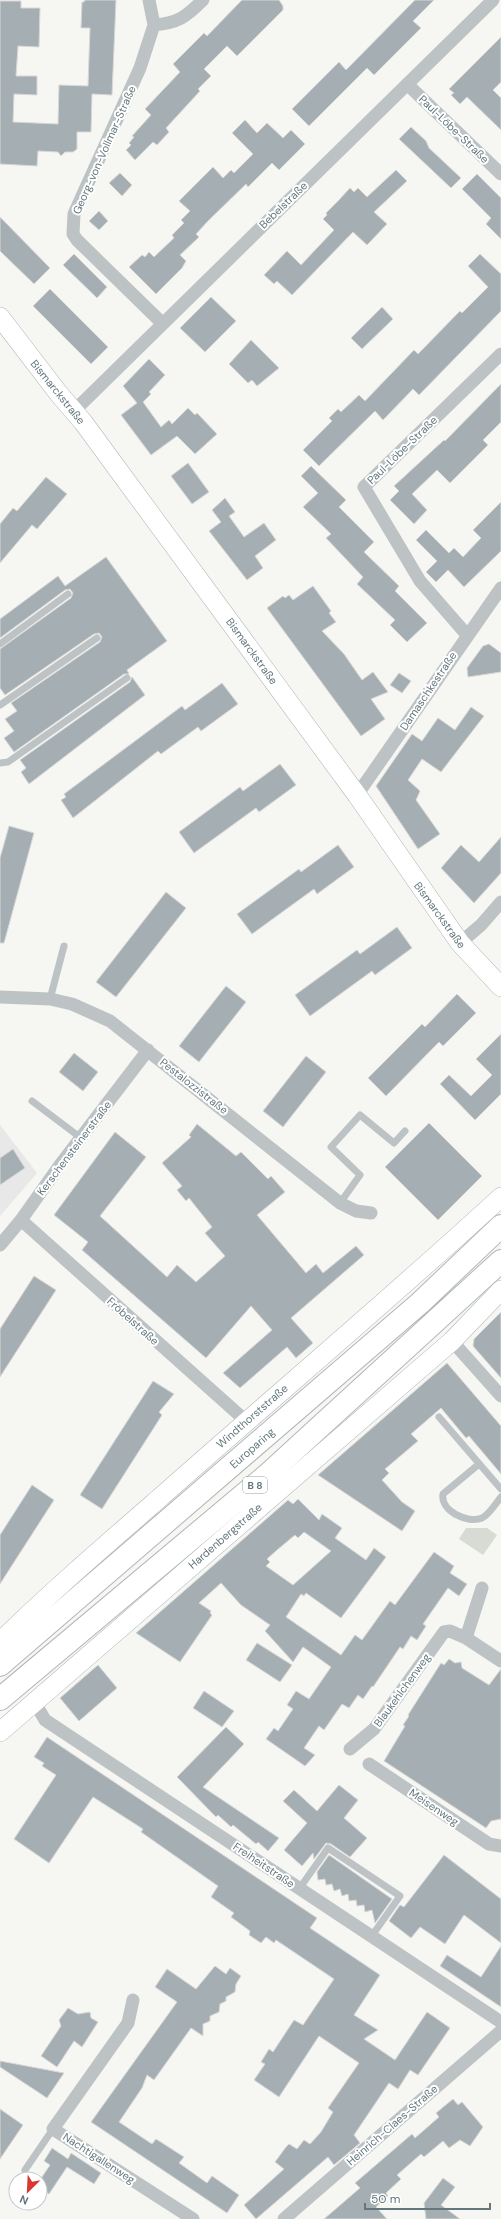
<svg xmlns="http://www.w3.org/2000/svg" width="501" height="2219" font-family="'DM Sans',sans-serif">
  <rect width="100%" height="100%" fill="#f6f6f3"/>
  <!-- built -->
  <path fill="#e7e8e7" d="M0,1125L37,1173L0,1216Z"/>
  <!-- green -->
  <path fill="#d7dbd3" d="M466,1528H487L497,1535L483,1555L459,1539Z"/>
  <!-- building -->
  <path fill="#a5afb3" stroke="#d8d7d6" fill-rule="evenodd" d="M85,0H116L112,95L92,94L91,132H77V149L73,152H65L61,156L58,152L38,151L37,166L0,164V1H21V8H40L39,47L18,46L16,76H37V95L14,94L13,122L58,124L59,85L88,86L90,28H81L82,2H84Z
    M242,0H279L283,6V10L237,56L227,46L204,69L211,76L198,89L200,91L166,128L169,132L157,145L153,142L135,160L126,150L131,145L129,143L134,137L132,136L151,115L145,109L180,72L173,64L204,33L207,36Z
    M415,0H434L413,21L421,28L374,75L367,68L309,126L292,109L339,62L346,70Z
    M501,37V82L493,90L501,98V130L467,97L460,104L451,95L454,93L449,89Z
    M245,120L257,133L267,123L283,138L291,130L305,144L279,170L272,163L248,187L246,184L208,221L196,234L199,237L180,255L186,261L182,268L156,294L129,267L142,255L145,257L149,252L154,257L174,238L172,235L184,223L181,220L190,211L179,201L213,167L223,178L231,170L234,173L253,154L232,133Z
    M411,127L426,141L429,148L461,178L451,188L399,139Z
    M396,170L407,181L374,212L387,224L367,245L353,232L292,295L277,281L274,284L264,275L287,251L301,265L334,230L323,219L327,215L326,213L338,201L350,188L354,192L358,188L367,197Z
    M120,173L132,185L122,196L109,183Z
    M477,174L501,198V239L486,224L491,218L462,189Z
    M99,211L108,221L99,230L89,221Z
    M0,217L50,268L34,284L0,251Z
    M74,254L107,287L97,298L63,265Z
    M480,254L501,274V311L419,395L413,389L383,420L375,411L319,466L303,450L332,421L329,418L338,409L341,412L359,395L365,401L414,350L418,354L460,311L462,313L488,287L468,266Z
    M50,289L108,347L91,364L33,306Z
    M211,297L236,321L205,352L180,328Z
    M382,307L393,319L362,349L351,338Z
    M251,340L279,368L257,386L252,380L248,383L229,364Z
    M149,359L165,375L149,392L151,394L143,402L161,427L169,420L172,424L188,408L195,415L197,413L217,434L195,454L177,436L151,455L121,415L137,403L123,386Z
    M501,384V422L483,440L488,445L450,483L437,470L412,494L427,510L414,524L390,500L399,491L394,486L444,440L445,441Z
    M188,463L209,492L192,504L171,476Z
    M311,466L346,500L339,507L374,542L364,552L399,586L395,591L427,623L407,642L390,625L395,620L357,584L363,577L326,538L331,534L303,507L318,493L301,476Z
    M46,477L67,494L37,529L32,525L0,563V524L13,508L17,511Z
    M225,498L235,512L229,516L244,537L264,523L276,540L255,556L263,568L247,580L209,531L221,522L212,510Z
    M501,502V551L464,587L448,570L436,582L426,572L437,561L416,540L426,530L449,553L454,548L463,557L481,538L473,530Z
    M106,557L167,641L127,670L129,674H124L14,752L4,738L14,731L5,719L17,711L11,703L100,642L102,637L99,633L94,634L5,695L0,688V649L71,598L73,593L70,589L65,590L0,638V619L58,576L65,586Z
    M313,586L331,611L329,613L336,622L322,631L344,654L362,680L373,672L388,692L371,699L385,719L361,736L267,608L283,596L285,598L289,595L293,600Z
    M489,644L501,653V672L468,677L467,668L483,646Z
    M399,673L411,681L402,693L390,685Z
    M132,677L145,695L29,784L21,772L26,768L20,760L130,682Z
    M222,683L238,704L201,731L198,727L161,754L158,751L73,818L61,800L66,797L64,794L182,706L185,710Z
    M471,707L484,716L441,772L422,759L408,780L420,791L416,800L440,834L418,849L376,786L412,734L422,741L438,718L455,730Z
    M280,764L296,785L259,812L256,808L194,853L179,832L240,787L243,791Z
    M9,826L34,833L4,943H0V858Z
    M501,837V873L474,903L441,868L461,845L479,862Z
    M338,845L354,867L317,894L314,889L252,934L237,914L299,869L301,872Z
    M166,892L186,908L116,997L96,982Z
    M397,927L412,948L375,975L372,971L310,1016L295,995L357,950L360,954Z
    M226,986L246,1002L199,1062L179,1046Z
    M457,994L476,1013L443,1046L439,1042L386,1096L368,1078L422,1024L425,1027Z
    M501,1034V1094L475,1120L440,1084L449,1075L471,1096L492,1075L476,1059Z
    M74,1053L98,1072L83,1091L59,1072Z
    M306,1056L326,1072L283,1127L263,1111Z
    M429,1123L482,1176L438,1220L385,1167Z
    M197,1124L236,1156L241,1152L268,1179L271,1176L285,1192L257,1215L306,1273L316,1264L323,1273L356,1246L364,1255L291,1318L313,1343L296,1358L287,1347L240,1388L223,1373L272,1330L251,1306L206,1358L82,1250L88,1242L54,1215L115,1132L146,1157L100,1216L167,1277L177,1265L196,1282L225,1256L205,1233L212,1227L189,1198L186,1201L177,1190L182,1186L162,1163L191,1137L189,1135Z
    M13,1149L25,1168L0,1185V1158Z
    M34,1276L56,1290L0,1377V1329Z
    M501,1312V1378L473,1346L474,1339Z
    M447,1363L501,1426V1474L469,1436L466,1438L441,1408L411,1434L418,1441L385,1469L389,1473L382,1480L402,1502L415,1511L402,1531L318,1475Z
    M153,1381L174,1394L159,1412L162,1415L102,1509L80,1495Z
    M32,1485L54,1500L0,1584V1535Z
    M298,1499L319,1520L322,1514L342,1528L335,1538L366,1560L374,1548L386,1557L341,1618L306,1593L304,1596L301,1594L286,1617L341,1655L355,1635L362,1640L390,1601L395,1605L434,1552L454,1566L450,1573L467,1584L459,1596L448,1588L423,1624L426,1626L417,1640L411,1636L403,1649L400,1647L373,1687L372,1686L363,1699L358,1695L349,1708L342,1704L324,1730L319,1726L304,1748L315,1755L305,1766L266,1739L274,1728L278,1731L293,1709L287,1705L296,1691L309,1699L331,1667L303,1647L293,1662L265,1631L270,1625L241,1605L221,1583L199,1603L211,1611L210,1613L212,1615L180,1662L136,1633L288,1500L293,1504ZM304,1532L331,1551L293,1585L266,1566L270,1562L267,1559L277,1550L295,1535L298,1538Z
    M257,1643L292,1665L280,1682L246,1660Z
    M449,1659L455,1663L461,1662L462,1668L489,1685L501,1669V1819L491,1821L486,1828L384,1761L405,1726L403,1725L409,1716L408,1715L441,1663L444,1665Z
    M98,1665L117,1688L79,1721L60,1698Z
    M204,1691L234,1711L222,1727L193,1708Z
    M226,1727L244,1744L203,1787L279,1838L268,1851L258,1842L256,1844L233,1825L231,1827L218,1815L216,1817L177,1777Z
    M47,1737L317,1918L310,1928L380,1975L354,2015L378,2030L364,2039L395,2060L427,2012L450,2028L418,2075L410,2070L398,2089L389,2083L354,2135L360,2143L334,2165L328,2157L256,2219L244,2205L284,2169L275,2162L286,2147L289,2144L297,2149L304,2140L310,2144L321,2132L333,2112L328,2108L359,2063L319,2036L279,2097L254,2080L265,2064L261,2062L269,2049L273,2052L294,2020L303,2025L334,1979L276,1940L274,1943L266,1937L261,1943L249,1935L250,1931L231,1917L234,1913L211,1897L218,1886L141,1832L143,1829L93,1797L49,1863L14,1839L56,1775L42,1766L44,1763L34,1757Z
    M339,1785L358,1800L344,1818L367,1838L350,1857L331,1844L326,1843L314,1859L313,1853L302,1866L284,1850L307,1823L283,1801L294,1790L317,1811Z
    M329,1855L392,1899L375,1923L372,1910L365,1912L364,1905L357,1906L356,1900L349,1901L348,1894L342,1896L340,1889L334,1891L332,1884L326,1885L325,1879L318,1880L317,1872Z
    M444,1855L501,1899V1943L464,1915L445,1944L420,1927L411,1938L389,1921L400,1905L404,1907Z
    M501,1946V2007L440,1966L447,1955L481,1977Z
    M215,1966L226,1974L230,1968L241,1976L236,1984L235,1992L226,1997V2001L220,2004L219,2012L210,2016V2021L203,2024V2036L191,2028L154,2080L147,2075L142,2088L119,2122L152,2144L156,2139L184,2157L179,2163L207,2183L212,2176L239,2195L227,2213L91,2122L177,2002L155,1987L167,1969L196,1989Z
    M68,2008L78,2014L90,2012L91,2018L98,2022L82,2047L74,2041L57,2067L41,2056L61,2026L59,2020Z
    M0,2061L64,2073L47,2098L0,2067Z
    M453,2099L458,2105L462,2102L483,2127L470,2146L460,2140L449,2148L443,2141L424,2157L421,2154L397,2175L401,2179L386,2193L388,2196L376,2207L387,2219H324L360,2188L355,2183L412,2134L415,2138L439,2117L436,2113Z
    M0,2109L23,2125L0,2159Z
    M52,2148L68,2159L71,2153L101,2173L94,2184L67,2167L49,2194L40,2188V2180L50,2165L44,2161Z
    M443,2178L455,2187L441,2205L460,2219H426L424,2203Z"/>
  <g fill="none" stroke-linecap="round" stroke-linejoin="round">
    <defs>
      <path id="secondary" d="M0,317L59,394L83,422L357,795L460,943L501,987
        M0,1642C50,1593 102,1548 155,1502C270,1400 388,1301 501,1197
        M0,1732L452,1341L501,1290"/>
      <path id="trunk" d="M0,1665L420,1303L501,1226
        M0,1699L266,1476L501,1261"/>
    </defs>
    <!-- secondary casing -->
    <use href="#secondary" stroke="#aeb6b8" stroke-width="20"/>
    <!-- trunk casing -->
    <use href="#trunk" stroke="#b1b6b8" stroke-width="24"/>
    <!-- service -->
    <path stroke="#bdc3c5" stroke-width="7" d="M0,644L68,594
      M0,705L97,638
      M0,763L8,762L127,678
      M50,999L64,946
      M32,1101L81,1138
      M340,1203L360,1175L331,1147L360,1115L394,1143L405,1131
      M439,1417L501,1489
      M479,1464L443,1494C440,1511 468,1524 482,1518C489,1515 496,1503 501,1497
      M299,1889L328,1848L400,1896L371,1937
      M25,2170L53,2129"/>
    <!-- minor -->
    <path stroke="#bdc3c5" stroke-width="13" d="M149,0L154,25
      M407,84L501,174
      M162,323L77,240L73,234L74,214L140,68L154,25C178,23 186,17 203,0
      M74,411L493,0
      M467,635L420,581L364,487L501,354
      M357,795L501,588
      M460,943L481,925L501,902
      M0,997L50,999L72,1004L110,1021L340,1203L356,1211L371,1213
      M21,1220L246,1421
      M0,1245L21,1220L60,1165L148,1050
      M452,1341L501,1396
      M482,1588L466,1638L501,1661
      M34,1701L45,1720L501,2022
      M350,1749L374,1729L444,1632L450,1631L466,1638
      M369,1764L489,1844L501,1846
      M133,2000L128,2023L53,2129L193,2219
      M284,2219L501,2031"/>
    <!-- secondary -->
    <use href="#secondary" stroke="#fff" stroke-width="19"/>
    <!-- trunk -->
    <use href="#trunk" stroke="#fff" stroke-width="22"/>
  </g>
  <g text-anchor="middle" stroke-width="4" stroke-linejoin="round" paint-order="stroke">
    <!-- shield labels -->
    <rect fill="#fff" stroke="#92a0a4" stroke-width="1" x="243" y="1477" width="24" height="16" rx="3"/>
    <g font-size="10" font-weight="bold" fill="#63777d">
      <text x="255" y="1489">B 8</text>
    </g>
    <!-- street labels -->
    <g font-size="11" fill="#63777d" stroke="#fff">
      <text transform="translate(454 129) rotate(44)" y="4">Paul-Löbe-Straße</text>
      <text transform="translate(104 150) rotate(-66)" y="4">Georg-von-Vollmar-Straße</text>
      <text transform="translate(283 205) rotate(-44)" y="4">Bebelstraße</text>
      <text transform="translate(58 392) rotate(51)" y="4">Bismarckstraße</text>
      <text transform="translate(402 450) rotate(-44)" y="4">Paul-Löbe-Straße</text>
      <text transform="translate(252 651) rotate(54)" y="4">Bismarckstraße</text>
      <text transform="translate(428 691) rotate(-56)" y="4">Damaschkestraße</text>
      <text transform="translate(440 915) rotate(54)" y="4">Bismarckstraße</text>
      <text transform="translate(194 1086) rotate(38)" y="4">Pestalozzistraße</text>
      <text transform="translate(74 1148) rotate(-53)" y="4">Kerschensteinerstraße</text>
      <text transform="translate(133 1321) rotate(42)" y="4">Fröbelstraße</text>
      <text transform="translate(252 1416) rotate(-41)" y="4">Windthorststraße</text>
      <text transform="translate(252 1448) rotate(-41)" y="4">Europaring</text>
      <text transform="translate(225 1536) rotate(-41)" y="4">Hardenbergstraße</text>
      <text transform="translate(402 1690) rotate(-54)" y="4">Blaukehlchenweg</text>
      <text transform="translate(434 1807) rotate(34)" y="4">Meisenweg</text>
      <text transform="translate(264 1865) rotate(34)" y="4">Freiheitstraße</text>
      <text transform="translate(392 2125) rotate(-41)" y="4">Heinrich-Claes-Straße</text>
      <text transform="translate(99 2158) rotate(33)" y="4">Nachtigallenweg</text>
    </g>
  </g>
  <!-- north arrow -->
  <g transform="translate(28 2191) rotate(204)"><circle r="19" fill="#ffffff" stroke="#c1c9cb"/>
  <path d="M0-3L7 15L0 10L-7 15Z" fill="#d93731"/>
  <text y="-6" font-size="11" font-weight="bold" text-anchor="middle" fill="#63777d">N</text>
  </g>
  <!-- scale -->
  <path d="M365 2203v6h125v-6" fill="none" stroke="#63777d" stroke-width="2"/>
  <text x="371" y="2203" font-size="12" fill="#63777d" stroke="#ffffff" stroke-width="3" paint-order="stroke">50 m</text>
</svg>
